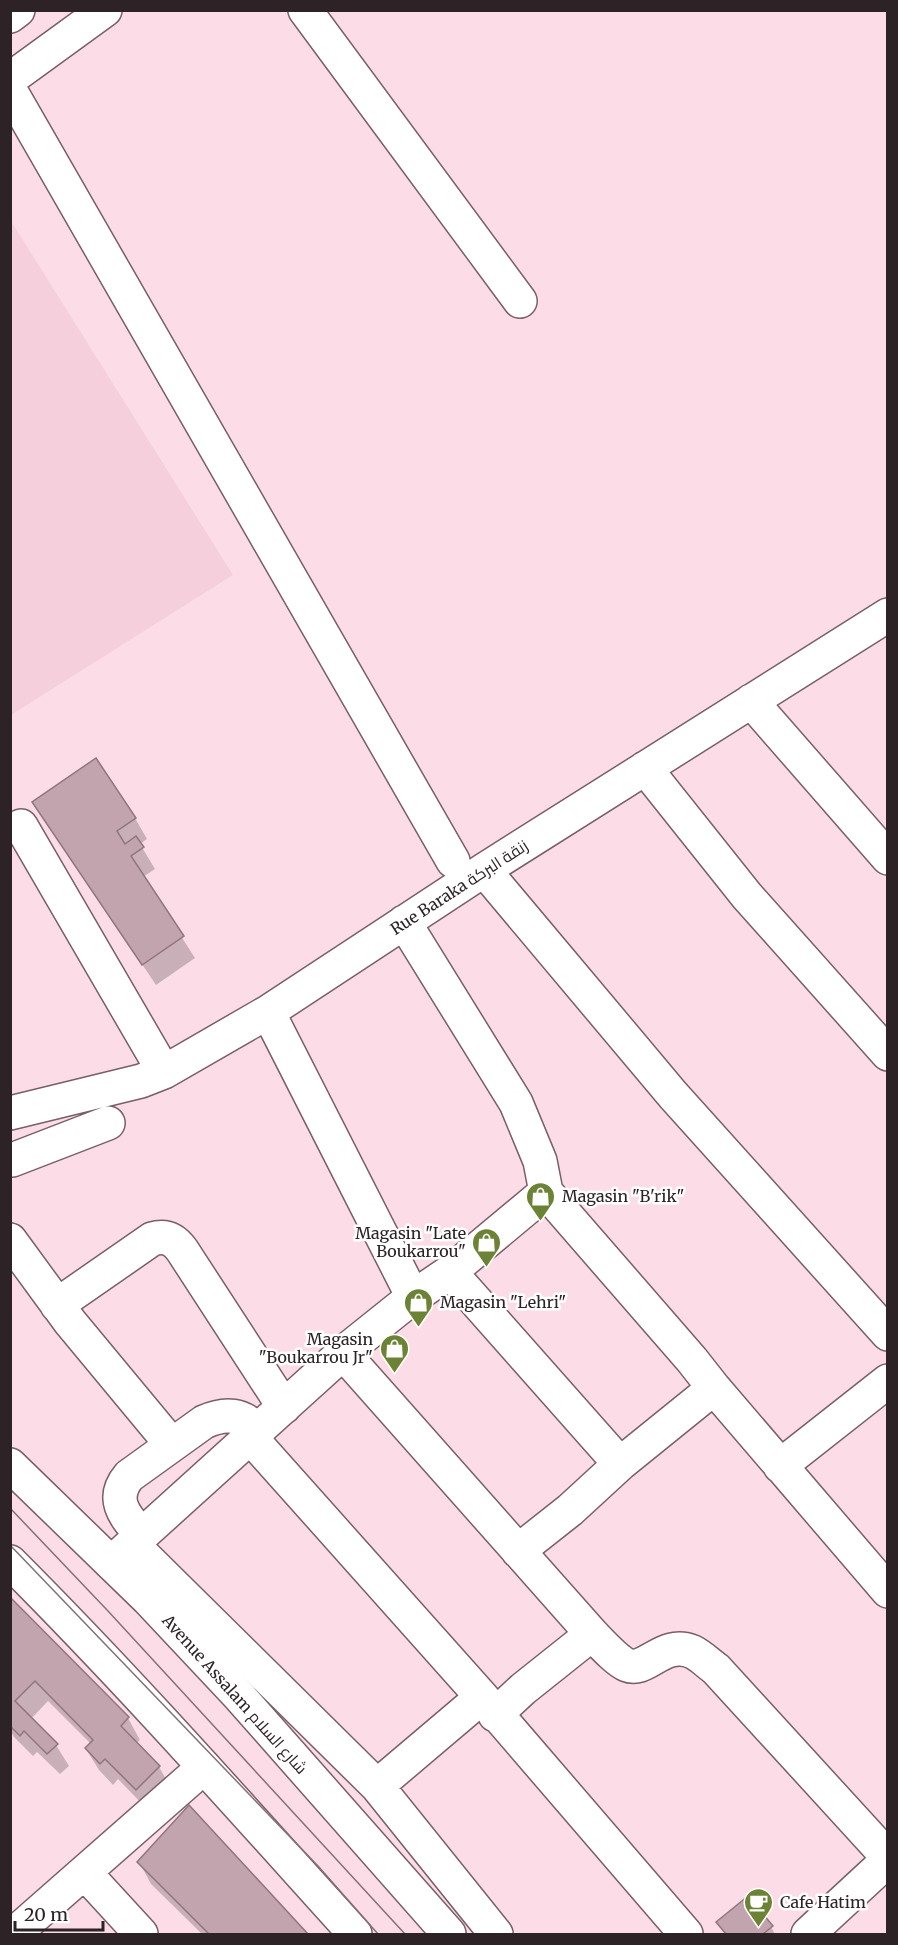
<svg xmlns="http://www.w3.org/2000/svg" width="898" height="1945" font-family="Merriweather,Cairo,serif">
  <rect width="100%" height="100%" fill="#fcdde7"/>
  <!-- built -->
  <path fill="#f6cfdd" d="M11,221L233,575L11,715H10Z"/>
  <!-- shadow -->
  <path fill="#0003" d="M135,818L147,839L140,844L155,869L143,877L195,958L156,985L47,823Z
    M10,1599L128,1718L140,1740L136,1743L159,1767L171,1788L148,1810L118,1779L113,1785L99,1770L86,1749L91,1744L48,1701L31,1719L56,1745L69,1766L60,1774L37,1752L33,1756L14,1737L10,1730Z
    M189,1808L306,1934H202L151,1884L139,1862Z
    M718,1923L771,1927L775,1934H725Z"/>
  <!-- building -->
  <path fill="#c1a4ae" stroke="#90757e" stroke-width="1.5" d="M96,758L136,818L117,831L125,844L136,836L144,847L131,856L184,936L142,965L32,802Z
    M10,1597L129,1717L121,1726L160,1766L136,1790L105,1759L100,1764L85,1748L93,1740L35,1681L15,1701L58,1744L47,1754L24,1731L20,1736L10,1726Z
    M189,1805L308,1934H209L137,1862Z
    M748,1896L773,1926L763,1934H726L716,1922Z"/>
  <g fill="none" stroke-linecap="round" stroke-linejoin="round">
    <defs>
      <path id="minor" d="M305,10L520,301
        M10,16L18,10
        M10,79L105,10
        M10,90L453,861
        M751,701L888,858
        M645,768L747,896L888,1054
        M21,826L164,1072
        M484,870L673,1095L888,1334
        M404,922L516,1103L540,1161L546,1192L692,1360L714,1388L888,1591
        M268,1012L413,1297
        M10,1113L141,1081L164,1072L268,1012L484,870L888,615
        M12,1160L108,1123
        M10,1240L70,1322L172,1445
        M450,1272L620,1464L570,1510L518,1551
        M57,1305L152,1239C165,1235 174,1239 182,1250L284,1407
        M343,1353L592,1634C600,1642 617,1661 627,1665C647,1673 663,1639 693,1652C701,1656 709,1664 716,1669L888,1857
        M251,1438L482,1697L686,1934
        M620,1464L714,1388
        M780,1466L888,1381
        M142,1536C126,1517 109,1500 129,1476L204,1422C226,1412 242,1414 259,1431
        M133,1545L377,1786L496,1934
        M111,1563L343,1353L413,1297L450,1272L546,1192
        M495,1715L523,1689L592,1634
        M377,1786L482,1697
        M85,1873L141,1934
        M14,1934L204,1767
        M808,1934L888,1860"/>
      <path id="major" d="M10,1465L148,1599L240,1697L449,1934
        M10,1562C130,1682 242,1809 355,1934"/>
    </defs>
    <!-- minor casing -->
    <use href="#minor" stroke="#795e68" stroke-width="36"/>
    <!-- major casing -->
    <use href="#major" stroke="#795e68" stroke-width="36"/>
    <!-- minor -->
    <use href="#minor" stroke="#fff" stroke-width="33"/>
    <!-- major -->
    <use href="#major" stroke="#fff" stroke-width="33"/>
    <!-- tram -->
    <path stroke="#847077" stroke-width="1.5" d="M10,1508L108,1611L405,1934
      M10,1545L318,1866L378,1934"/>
  </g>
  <!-- icons -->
  <defs>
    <symbol id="shop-pin" viewBox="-11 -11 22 30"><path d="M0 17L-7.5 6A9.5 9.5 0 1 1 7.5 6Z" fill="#6c8335" stroke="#fff"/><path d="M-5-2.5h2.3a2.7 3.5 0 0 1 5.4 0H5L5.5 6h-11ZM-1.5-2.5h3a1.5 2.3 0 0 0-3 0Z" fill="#fff"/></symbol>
    <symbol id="cafe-pin" viewBox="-11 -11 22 30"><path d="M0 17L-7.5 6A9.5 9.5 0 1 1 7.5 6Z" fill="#6c8335" stroke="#fff"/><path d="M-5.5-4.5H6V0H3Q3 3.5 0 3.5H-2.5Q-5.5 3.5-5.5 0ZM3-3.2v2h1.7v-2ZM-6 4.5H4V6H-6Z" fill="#fff"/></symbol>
  </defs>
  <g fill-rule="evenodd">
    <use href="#shop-pin" x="524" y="1180" width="33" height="45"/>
    <use href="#shop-pin" x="470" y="1226" width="33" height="45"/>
    <use href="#shop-pin" x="402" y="1286" width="33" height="45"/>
    <use href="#shop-pin" x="378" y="1332" width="33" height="45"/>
    <use href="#cafe-pin" x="742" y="1886" width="33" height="45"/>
  </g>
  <g text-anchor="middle" stroke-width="5" stroke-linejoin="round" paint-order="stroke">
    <!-- street labels -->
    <g font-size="16" fill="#2d2226" stroke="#fff">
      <text transform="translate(459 887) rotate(-33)" y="6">Rue Baraka زنقة البركة</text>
      <text transform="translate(235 1694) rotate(48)" y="6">Avenue Assalam شارع السلام</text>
    </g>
    <!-- poi labels -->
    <g font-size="16" fill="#2d2226" stroke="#fff" text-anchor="start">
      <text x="562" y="1202">Magasin "B'rik"</text>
      <text x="466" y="1239" text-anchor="end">Magasin "Late<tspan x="466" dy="18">Boukarrou"</tspan></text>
      <text x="440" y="1308">Magasin "Lehri"</text>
      <text x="373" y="1345" text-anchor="end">Magasin<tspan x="373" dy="18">"Boukarrou Jr"</tspan></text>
      <text x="780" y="1908">Cafe Hatim</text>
    </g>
  </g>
  <!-- border -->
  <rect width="898" height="1945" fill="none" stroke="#2d2226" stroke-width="24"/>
  <!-- scale -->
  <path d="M15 1921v9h88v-9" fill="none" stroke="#2d2226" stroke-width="3"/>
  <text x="24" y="1921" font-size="18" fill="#2d2226" stroke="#ffffff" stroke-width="4.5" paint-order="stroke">20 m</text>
</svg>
